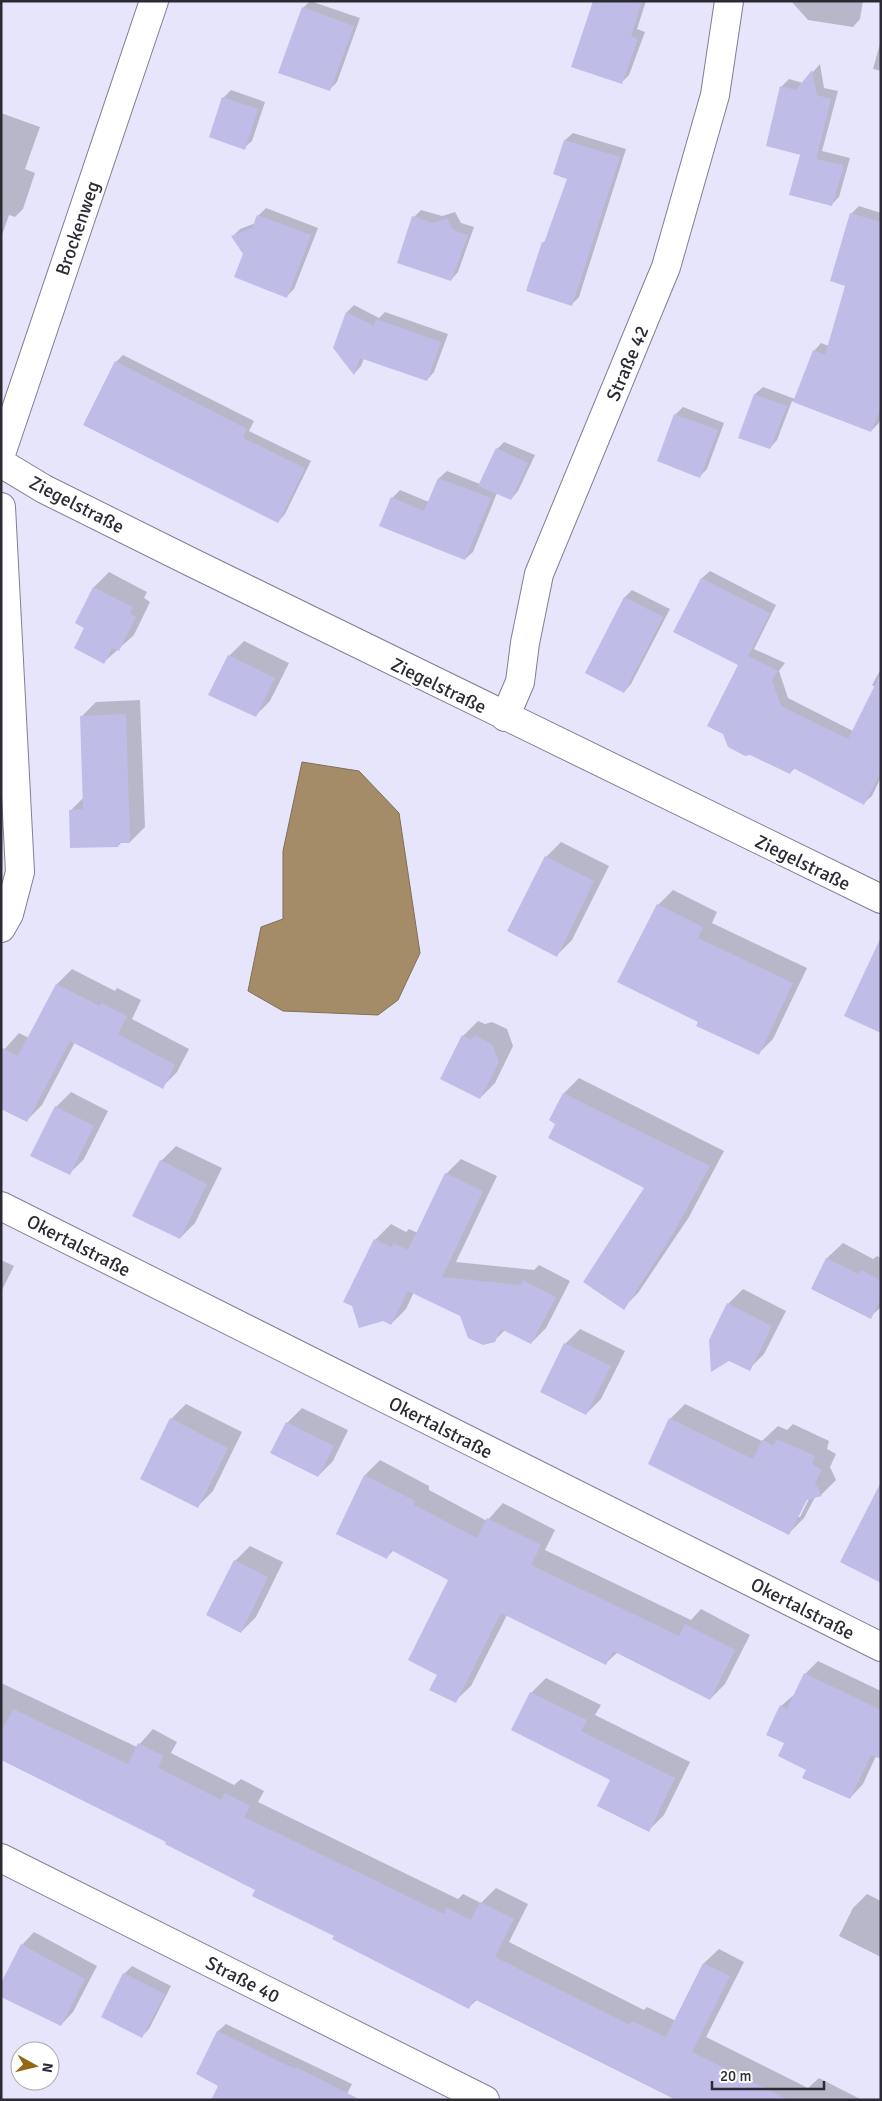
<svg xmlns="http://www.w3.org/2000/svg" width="882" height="2101" font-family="Signika,sans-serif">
  <rect width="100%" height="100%" fill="#e7e5fc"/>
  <!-- water -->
  <path fill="#a58c68" stroke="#816f58" d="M302,762L359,771L399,813L420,953L398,1000L378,1015L283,1011L248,991L261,927L283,919V851Z"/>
  <!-- shadow -->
  <path fill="#0003" fill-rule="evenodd" d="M310,1L360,18L337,82L330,89L303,8Z
    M594,1H646L637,29L645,32L629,75L622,82Z
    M791,1H863L860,19L853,27L808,20Z
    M881,40V71L873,69Z
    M820,64L824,88L838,91L822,151L850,158L839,197L832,204L801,156L782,86L789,79L803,83Z
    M231,90L265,102L252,141L244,148L210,136L224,97Z
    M1,113L40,127L25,169L35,173L23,209L15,217L9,215L1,238Z
    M573,133L626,149L579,297L572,304L543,243L546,240L569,178L565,140Z
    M859,206L881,213V417L879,423L871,431L792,401L777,440L770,448L740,437L755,394L763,387L795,399L814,351L821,343L829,346L847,285L851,214Z
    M266,208L318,228L294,289L287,296L245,253L233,236L240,229L256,223L258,216Z
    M421,210L442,216L455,212L461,223L474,227L458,272L451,280L414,217Z
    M354,305L379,318L385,312L448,334L434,372L427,380L364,358L361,366L354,374L334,348L347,312Z
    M123,355L254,421L249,431L311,461L285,514L278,522L116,362Z
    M683,407L724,423L707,469L700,476L675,415Z
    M504,442L535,455L518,491L511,499L497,493L473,552L465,559L380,526L392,498L400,490L429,502L439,478L447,471L480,484L497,449Z
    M710,571L776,605L754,649L785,663L779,671L788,698L853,731L875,687L872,685L881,669V777L872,796L864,803L795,768L790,773L739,665L675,632L702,578Z
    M109,572L147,592L144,598L150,602L134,635L104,662L86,627L77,622L94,587Z
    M632,590L670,609L631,684L624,692L586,673L625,597Z
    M244,641L289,663L270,701L255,716L229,656Z
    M140,700L145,827L130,842H122L118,846L71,810L84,797L81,717L96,702Z
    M561,842L609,866L572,940L557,955L546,857Z
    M673,890L717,912L712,923L807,968L773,1039L758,1054L700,1021L658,905Z
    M72,969L115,991L117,988L141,1000L132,1019L189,1049L177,1072L162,1087L75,1042L42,1105L27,1120L1,1053L19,1033L29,1038L57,984Z
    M478,1021L485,1024L492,1022L507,1029L513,1046L495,1083L480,1098L463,1036Z
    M579,1078L724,1151L689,1217L638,1293L623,1308L646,1188L551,1120L564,1093Z
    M71,1092L108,1111L84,1159L69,1174L56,1107Z
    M176,1146L222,1168L195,1223L180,1238L161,1161Z
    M461,1159L497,1176L456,1262L534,1270L539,1265L570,1281L546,1328L531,1343L505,1330L494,1341L461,1315L414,1292L406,1309L391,1324L345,1301L376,1239L391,1224L406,1232L409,1229L418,1233L446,1174Z
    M843,1243L873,1259L877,1256L881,1258V1307L870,1317L812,1288L827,1258Z
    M1,1260L14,1266L1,1292Z
    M743,1289L786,1311L764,1354L749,1369L728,1304Z
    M580,1329L625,1351L601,1399L586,1414L565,1344Z
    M186,1404L242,1432L213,1491L198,1506L171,1419Z
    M685,1404L762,1441L778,1426L787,1430L793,1424L829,1441L827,1449L836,1454L830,1467L836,1480L821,1495L815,1497L804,1518L789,1533L670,1419ZM809,1494L811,1495L800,1517H797Z
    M302,1408L348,1430L333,1461L318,1476L287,1423Z
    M380,1460L429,1486V1490L487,1521L503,1503L555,1530L545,1550L691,1620L701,1609L750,1635L725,1684L710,1699L618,1652L605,1664L507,1615L471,1686L455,1701L439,1674L450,1579L394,1550L386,1558L365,1475Z
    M250,1546L283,1562L256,1617L241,1632L235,1561Z
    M818,1661L881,1691V1758L876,1756L863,1784L850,1798L808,1769L781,1706L796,1693L805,1674Z
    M546,1678L601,1705L595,1715L690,1762L664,1815L649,1830L612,1779L531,1693Z
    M1,1683L137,1747L153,1729L177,1742L171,1753L234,1785L241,1779L264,1791L258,1802L458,1899L463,1894L481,1903L496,1888L528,1904L509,1942L644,2010L647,2007L676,2021L704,1963L719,1949L744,1962L706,2037L808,2088L819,2078L862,2100H677L477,2000L469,2007L168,1841L1,1759Z
    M867,1894L881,1901V1957L839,1936L853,1908Z
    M34,1932L97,1966L73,2012L61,2025L22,1945Z
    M132,1966L171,1986L149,2029L142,2036L103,2016L124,1974Z
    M226,2024L352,2084L344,2100L220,2085L198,2074L218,2031Z"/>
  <!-- building -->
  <path fill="#bfbde7" d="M593,1H642L631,36L638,39L622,84L571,67Z
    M302,7L354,26L330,91L278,73Z
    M812,70L817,95L831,99L816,159L844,165L832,206L789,195L800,155L805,156L766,146L780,86L796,90Z
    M222,97L258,109L245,150L209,137Z
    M564,140L620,157L572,306L526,291L542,242L544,243L567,179L553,174Z
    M850,213L881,222V407L871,432L793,402L813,350L825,355L845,286L830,281Z
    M257,215L311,235L287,298L234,277L243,254L231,236L252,228Z
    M412,216L433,223L447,218L453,230L468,235L451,281L397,263Z
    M346,312L374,326L376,319L441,342L427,381L360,358L354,375L333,348Z
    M115,361L247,429L243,438L305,468L278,523L83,425Z
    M754,394L787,406L770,449L738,438Z
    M674,414L718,430L700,478L657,461Z
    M496,448L528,463L511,500L478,486Z
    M438,478L491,498L465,560L379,526L391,497L424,511Z
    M701,578L770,613L748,656L778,671L772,680L781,706L848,739L881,673V772L864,805L793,768L790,774L750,755L745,756L728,747L723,734L707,726L738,665L673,632Z
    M93,587L133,607L130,613L136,617L119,651L112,648L104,664L74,648L84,628L75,623Z
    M624,597L663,617L624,693L585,673Z
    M228,655L275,678L256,717L208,695Z
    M126,714L130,843H118V847L70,848L69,810L83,809L80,716Z
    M545,856L594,881L557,957L507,931Z
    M657,904L703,927L698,938L793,983L759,1055L696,1026L698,1022L617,982Z
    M881,937V1033L844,1016Z
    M56,984L100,1006L101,1003L127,1016L118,1034L175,1065L163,1089L70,1041L27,1122L1,1109V1047L18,1056Z
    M462,1035L469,1039L476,1036L492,1044L499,1062L480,1099L440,1079Z
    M563,1093L710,1166L674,1232L624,1310L583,1282L644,1188L548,1138L555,1124L549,1120Z
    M55,1106L94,1126L70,1175L30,1156Z
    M160,1160L207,1184L180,1239L132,1216Z
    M445,1173L483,1191L442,1277L521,1285L523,1280L556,1297L531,1344L501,1329L495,1342L483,1345L468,1338L460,1316L408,1291L391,1325L383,1321L359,1328L352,1306L343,1302L374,1239L392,1247L393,1243L408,1250Z
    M826,1258L858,1274L861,1270L881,1281V1299L871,1319L811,1289Z
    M727,1303L772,1326L750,1371L729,1361L711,1372L709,1340Z
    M564,1343L611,1366L586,1415L540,1392Z
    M170,1418L228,1448L198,1508L140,1479Z
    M669,1418L753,1459L762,1440L773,1445L777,1439L815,1456L812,1464L822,1470L815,1483L822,1496L807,1500L789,1535L648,1464Z
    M286,1422L334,1446L318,1477L270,1453Z
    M364,1475L415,1501L414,1505L477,1538L487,1518L541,1545L531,1565L679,1636L685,1624L735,1650L710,1700L613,1651L606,1665L501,1613L456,1703L429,1690L437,1675L408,1660L448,1580L391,1550L387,1559L336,1534Z
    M881,1482V1583L840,1562Z
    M234,1560L268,1577L241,1633L206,1615Z
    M804,1673L881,1710V1759L871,1755L850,1799L802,1778L806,1770L778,1756L784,1743L766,1735L780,1705L787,1709Z
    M530,1692L587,1720L581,1731L675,1778L649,1832L597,1806L610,1780L511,1730Z
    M13,1709L128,1764L138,1743L163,1756L158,1768L221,1800L225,1793L250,1806L244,1817L444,1914L447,1908L471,1920L480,1902L514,1919L495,1957L630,2025L632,2021L666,2037L703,1963L730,1976L692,2052L789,2100H676L474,1999L469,2009L332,1939L334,1936L252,1896L255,1890L165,1844L166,1842L1,1760V1733Z
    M21,1944L85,1979L61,2026L1,1997V1983Z
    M123,1973L165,1994L142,2038L101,2017Z
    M217,2031L295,2069L296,2067L361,2100H211L218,2086L196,2074Z"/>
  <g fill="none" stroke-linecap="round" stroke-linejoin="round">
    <defs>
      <path id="minor" d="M1,454L154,1
        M1,463L44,489L193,563L881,899
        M1,507L20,872L9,914L1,928
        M505,717L520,682L525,643L539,574L666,267L715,95L729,1
        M1,1206L881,1647
        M1,1858L485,2100"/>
    </defs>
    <!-- minor casing -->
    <use href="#minor" stroke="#807f93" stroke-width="30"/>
    <!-- minor -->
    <use href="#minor" stroke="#fff" stroke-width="28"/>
  </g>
  <g text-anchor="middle" stroke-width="4" stroke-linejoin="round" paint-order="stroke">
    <!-- street labels -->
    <g font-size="19" fill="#2c2b34" stroke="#fff">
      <text transform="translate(77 228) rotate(-71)" y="7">Brockenweg</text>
      <text transform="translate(627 363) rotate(-67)" y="7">Straße 42</text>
      <text transform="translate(77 504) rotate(27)" y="7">Ziegelstraße</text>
      <text transform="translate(439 685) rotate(26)" y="7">Ziegelstraße</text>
      <text transform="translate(803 862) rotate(26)" y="7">Ziegelstraße</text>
      <text transform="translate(79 1245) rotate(27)" y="7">Okertalstraße</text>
      <text transform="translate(441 1427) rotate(27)" y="7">Okertalstraße</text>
      <text transform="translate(803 1608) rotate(27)" y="7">Okertalstraße</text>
      <text transform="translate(243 1979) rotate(27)" y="7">Straße 40</text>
    </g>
  </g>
  <!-- border -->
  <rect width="882" height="2101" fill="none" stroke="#2c2b34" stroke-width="5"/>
  <!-- north arrow -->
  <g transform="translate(35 2066) rotate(98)"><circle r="24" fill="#ffffff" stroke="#abaaae"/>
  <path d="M0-4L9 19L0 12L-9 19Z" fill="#946713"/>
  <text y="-8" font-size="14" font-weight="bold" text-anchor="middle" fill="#2c2b34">N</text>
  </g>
  <!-- scale -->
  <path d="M712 2081v8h112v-8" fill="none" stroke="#2c2b34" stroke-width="2.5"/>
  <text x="720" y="2081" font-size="15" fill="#2c2b34" stroke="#ffffff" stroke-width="4" paint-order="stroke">20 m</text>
</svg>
